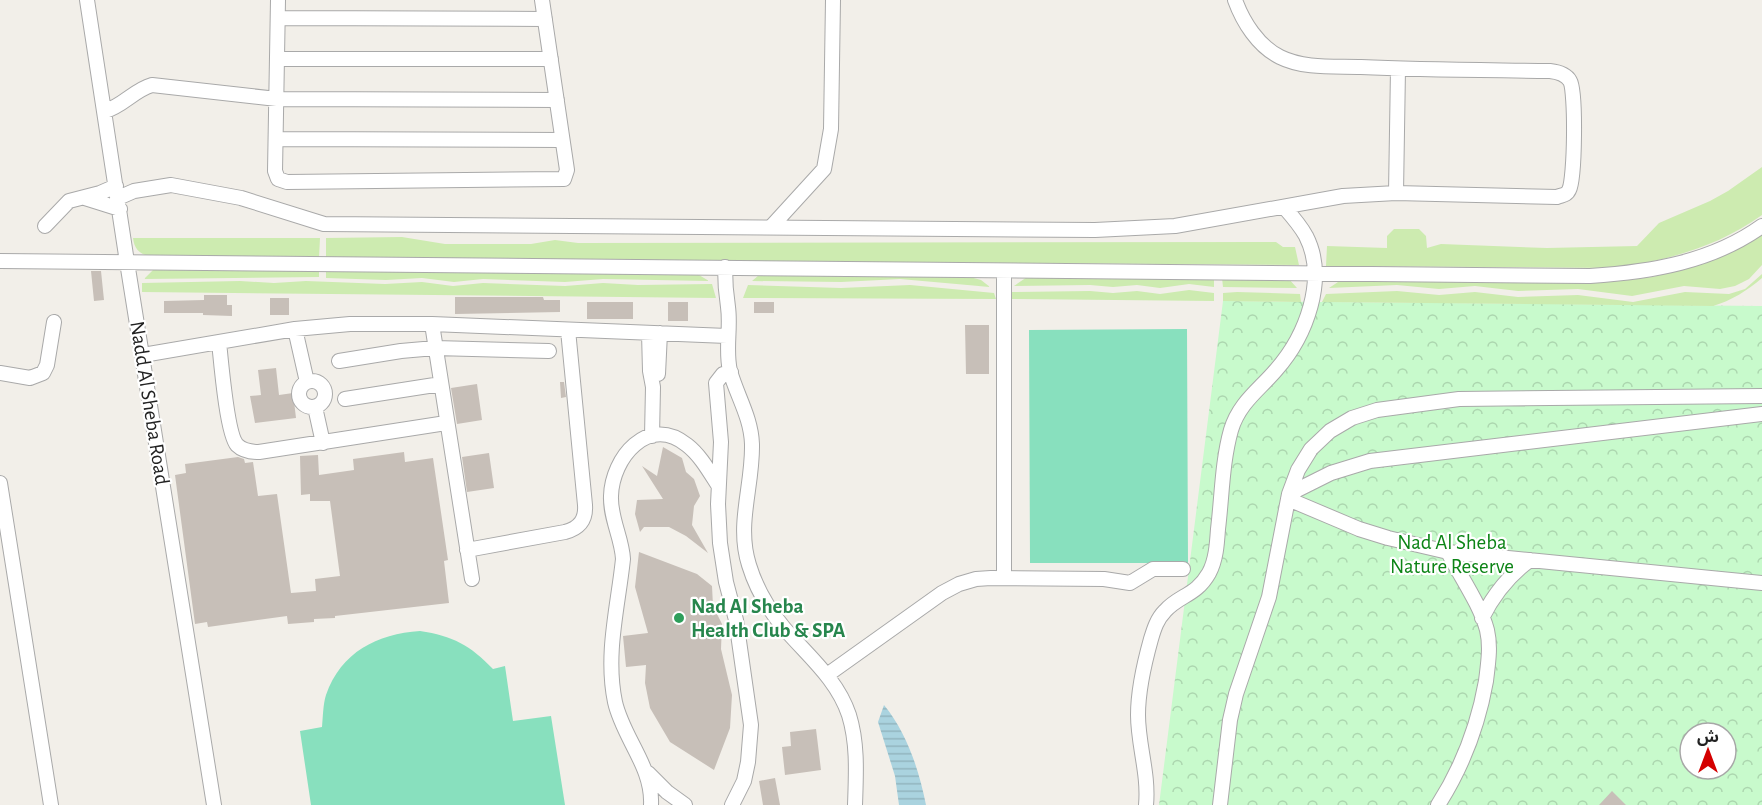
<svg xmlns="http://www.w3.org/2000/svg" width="1762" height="805" font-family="'Alegreya Sans','Noto Sans Arabic',sans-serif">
  <defs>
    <pattern id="park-crowns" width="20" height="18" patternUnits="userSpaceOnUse" patternTransform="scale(1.5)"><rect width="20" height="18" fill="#c8facc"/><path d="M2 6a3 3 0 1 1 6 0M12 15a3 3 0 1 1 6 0" fill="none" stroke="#acd6af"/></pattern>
    <pattern id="water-rules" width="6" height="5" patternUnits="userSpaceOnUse" patternTransform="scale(1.5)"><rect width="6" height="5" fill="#aad3df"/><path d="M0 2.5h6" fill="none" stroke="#92b5bf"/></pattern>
  </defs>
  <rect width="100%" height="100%" fill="#f2efe9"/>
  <!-- park -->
  <path fill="url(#park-crowns)" fill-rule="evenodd" d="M1223,301L1762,306V805H1159ZM1690,733H1726V769H1690Z"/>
  <!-- garden -->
  <path fill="#cdebb0" d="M1762,167V215C1717,247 1671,259 1618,268L1326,266L1327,246L1387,248V236L1394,229H1419L1426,236L1427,248L1441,244L1547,248L1637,246L1659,223L1710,201L1728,191Z
    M1762,233V265L1749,279L1735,286L1720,289L1684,286L1632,296L1578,289L1518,291L1475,286L1439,289L1397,285L1329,288L1338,282L1349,279L1576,283L1620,281L1652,277L1693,267L1713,259Z
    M402,237L445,244H531L555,240L578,243L1276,242L1283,247H1295L1299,265L326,258V238Z
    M133,238H320L319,258L149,256C139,254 134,248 133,238Z
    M153,270L319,271V277L144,279Z
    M326,271L693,274L699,275L709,281L603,279L565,282L483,279L454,282L422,278L386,280L326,278Z
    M1762,274V278C1748,290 1731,301 1713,306L1322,302L1326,294L1397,291L1439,295L1475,292L1518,297L1578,295L1633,302L1685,292L1729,294L1745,289Z
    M759,275L970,277L981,280L990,287L900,279L841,282L752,281Z
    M1027,277L1214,278V287L1189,284L1160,288L1137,285L1113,287L1090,285L1014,286Z
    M1222,278H1288L1297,288L1223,287Z
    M240,281L274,283L306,281L385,284L422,282L453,286L483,283L565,286L603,283L638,285L712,284L716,298L142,292V283Z
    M748,285L841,288L910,285L994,293L996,299L743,298Z
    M1189,290L1214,293V301L1011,299V292L1090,291L1113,293L1137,291L1160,294Z
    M1237,292L1300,294L1301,302L1223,301V293Z"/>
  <!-- pitch -->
  <path fill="#88e0be" d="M1187,329L1188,563H1030L1029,330Z
    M420,631C453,636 470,645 493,669L505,666L513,721L551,716L565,805H311L300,731L322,727C323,717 323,704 326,695C341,652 377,634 420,631Z"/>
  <!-- water -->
  <path fill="url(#water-rules)" d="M884,705C907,733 919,770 926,805H899L895,776L878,722Z"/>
  <!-- building -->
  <path fill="#c7bfb8" d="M91,271H101L104,300L94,301Z
    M204,295H227V305H232V316L203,315V313H164V301L204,300Z
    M455,297H543L544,300H560V312L455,314Z
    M270,298H289V315H270Z
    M587,302H633V319H587Z
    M668,302H688V321H668Z
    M754,302H774V313H754Z
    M965,325H989V374H966Z
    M276,368L279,395L293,393L296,418L255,423L250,396L261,395L258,370Z
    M560,382H564L566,397L561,398Z
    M477,384L482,420L457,424L451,388Z
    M663,447L682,458L686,472L694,479L700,496L694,506L692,525L708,553L686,536L669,527H644L640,532L635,514L637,500L663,499L642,466L657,476Z
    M404,452L405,462L433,458L448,560L444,561L449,603L335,616V618L314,619V622L288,624L287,616L208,627L207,622L195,624L175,475L186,473L185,464L238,457L244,459L245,463L253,462L258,496L277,494L291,593L316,591L315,579L340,576L330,501H310V494L301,495L300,456L318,455L319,475L354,470L353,459Z
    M489,453L494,488L467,492L462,457Z
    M639,552L697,574L712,586L713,606L722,624L721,649L732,695L730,728L714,770L670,742L650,708L645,683L646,665L626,667L623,636L648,633L635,587Z
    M816,729L821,770L785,775L782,747L791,746L790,732Z
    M775,778L780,805H763L759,781Z
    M1612,791L1626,805H1599Z"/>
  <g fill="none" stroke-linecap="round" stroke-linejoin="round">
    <defs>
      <path id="minor" d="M87,0L127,262L214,805
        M278,0L275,171L278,179L287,182L564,179L567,170L542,0
        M278,18L545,19
        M277,59H551
        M105,111C123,106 134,90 152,85L277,99L557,100
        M276,139L562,140
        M1396,193L1398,69
        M85,198L120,209
        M118,198L134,191L171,185L241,198L324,224L1095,230L1175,226L1343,196L1396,193L1557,197C1562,195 1567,195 1569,190C1575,179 1576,91 1570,81C1566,74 1559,72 1550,71C1487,70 1424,70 1361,67C1335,66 1304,69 1280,57C1258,46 1243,22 1235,0
        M45,226L69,201L100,193L116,186
        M771,227L824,169L831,129L833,0
        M0,261L1590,276C1651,272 1712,262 1762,226
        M725,267C725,281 726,294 728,307C731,328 725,350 730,371C737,396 751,417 752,444C753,486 736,524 749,565C756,588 769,610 784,628C808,656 837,679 849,715C858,744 856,775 855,805
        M1004,272V578
        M432,324L472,579
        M295,329L307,382
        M649,333L650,371L653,387L652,436
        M219,342C221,361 227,434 237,445C243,451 251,452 259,452L446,423
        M143,355L295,329L350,324H432L727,336
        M339,361L401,351L435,348L549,351
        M731,372L723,374L716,383L721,442L718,504L720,543L726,582L736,620L751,725L748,762L744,781L732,805
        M0,373L30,378L43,373L47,365L54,322
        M658,374L660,333
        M299 394a13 13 0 1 1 26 0a13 13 0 1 1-26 0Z
        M345,399L441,384
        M315,407L323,443
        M0,483L51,805
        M1289,494L1331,473L1370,461L1762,414
        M1288,499L1359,529L1388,538L1448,552L1762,583
        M467,550L565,532C580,528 586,519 585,505L568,330
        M1482,618C1494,594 1508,576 1530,560
        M827,675L942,593L959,584L976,579L991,578L1104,579L1130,583L1153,569H1183
        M648,773L667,792L685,805
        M651,805C653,767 623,738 615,702C605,654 618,607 623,559C622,538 610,518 611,496C612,458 648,414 687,445C700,455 709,471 718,485
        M1146,805C1149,774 1138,745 1138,715C1138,689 1144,664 1151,639C1154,629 1157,619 1165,611C1179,595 1196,596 1209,573C1216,560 1217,544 1218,529C1222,497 1222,462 1231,430C1239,403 1259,390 1276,370C1306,336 1328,279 1306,236C1300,225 1292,216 1284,207
        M1220,805L1230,720L1236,694L1269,597L1289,494L1298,470L1311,449L1330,431L1352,418L1377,410L1459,399L1762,396
        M1438,805C1463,766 1478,726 1486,681C1488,664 1491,647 1487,630C1480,604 1460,576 1448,552"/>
    </defs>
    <!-- minor casing -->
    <use href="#minor" stroke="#a9a9a9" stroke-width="16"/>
    <!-- minor -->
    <use href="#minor" stroke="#fff" stroke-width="14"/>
  </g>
  <!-- markers -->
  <circle fill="#2e9e5b" stroke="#fff" stroke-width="2" cx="679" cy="618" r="6"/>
  <g text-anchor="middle" stroke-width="4.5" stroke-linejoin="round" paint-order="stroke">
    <!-- street labels -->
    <g font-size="21" fill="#222" stroke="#fff">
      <text transform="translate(150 403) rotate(81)" y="7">Nadd Al Sheba Road</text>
    </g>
    <!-- park labels -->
    <g font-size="21" fill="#0c8416" stroke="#fff">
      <text x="1452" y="549">Nad Al Sheba<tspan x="1452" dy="24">Nature Reserve</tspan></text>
    </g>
    <!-- leisure labels -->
    <g font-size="21" font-weight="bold" fill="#27864d" stroke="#fff" text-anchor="start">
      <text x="691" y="613">Nad Al Sheba<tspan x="691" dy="24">Health Club &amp; SPA</tspan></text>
    </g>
  </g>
  <!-- north arrow -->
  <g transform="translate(1708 751)"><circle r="28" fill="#ffffff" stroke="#a7a7a7" stroke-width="1.5"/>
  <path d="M0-4.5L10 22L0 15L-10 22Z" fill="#d40000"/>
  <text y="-9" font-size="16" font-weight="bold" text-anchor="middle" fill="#222222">ش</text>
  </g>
</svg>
